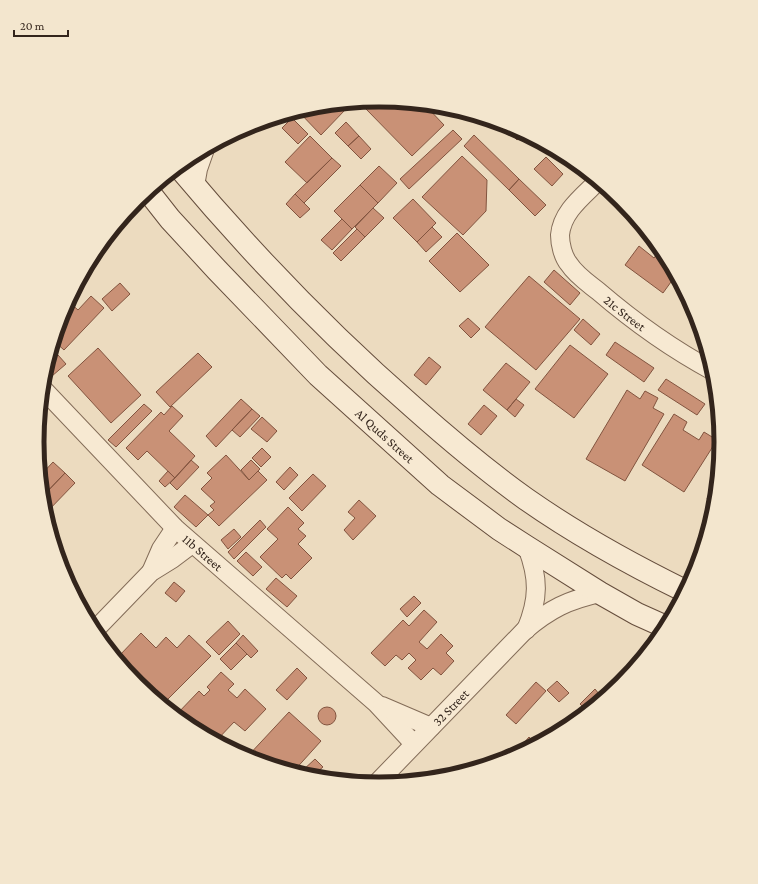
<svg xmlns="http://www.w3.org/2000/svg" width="758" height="884" font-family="'Crimson Pro',serif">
  <rect width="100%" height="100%" fill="#ecdbbf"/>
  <!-- building -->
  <path fill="#c99176" stroke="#82543f" d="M379,100L414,103L419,108L424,104L444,125L412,156L366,109L374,101Z
    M345,103V110L321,135L298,111L313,107Z
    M292,118L308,134L298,144L282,128Z
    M346,122L359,136L348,146L335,133Z
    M501,124L510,126L524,134L517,140Z
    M453,130L462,139L409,189L400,179Z
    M474,135L519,179L509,190L464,146Z
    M310,136L332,158L307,183L285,162Z
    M359,136L371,149L361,159L348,146Z
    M462,156L487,180L486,211L463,235L422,197Z
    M546,157L563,174L552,186L534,169Z
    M332,158L341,166L304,203L295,194Z
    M379,166L397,183L378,203L360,185Z
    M519,179L546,205L535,216L509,190Z
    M360,185L378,203L352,229L334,211Z
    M295,194L310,209L300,218L286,204Z
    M413,199L436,223L417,242L393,218Z
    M373,208L384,218L365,237L355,227Z
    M342,219L352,229L332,250L321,240Z
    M432,227L442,237L426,252L417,242Z
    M357,229L365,237L341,261L333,253Z
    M457,233L489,265L460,292L429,261Z
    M639,246L654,258L661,249L676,275L663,293L625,265Z
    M554,270L580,293L570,305L544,282Z
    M529,276L580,319L536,370L485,327Z
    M120,283L130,294L112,311L102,299Z
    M91,296L104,308L64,350L54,341L63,311L68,301L78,310Z
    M468,318L480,329L471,338L459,326Z
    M583,319L600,334L591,345L574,330Z
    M615,342L654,368L644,382L606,355Z
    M570,345L608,374L574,418L535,389Z
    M98,348L141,395L111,423L68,376Z
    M198,353L212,367L170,407L156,392Z
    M50,355L53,359L58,355L66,364L52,376L45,369Z
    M429,357L441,367L426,385L414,375Z
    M506,363L530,382L507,410L483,390Z
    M666,379L705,404L697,415L658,390Z
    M627,390L640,399L645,391L658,398L653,408L664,414L625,481L586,459Z
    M241,399L252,409L216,447L206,436Z
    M516,399L524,405L515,417L507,410Z
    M144,404L152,411L116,447L108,440Z
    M484,405L497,416L481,435L468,424Z
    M172,406L183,416L169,431L195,456L175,478L147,451L138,460L126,448L161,412L164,415Z
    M252,409L260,416L240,437L232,430Z
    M674,414L687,422L683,430L699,440L704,432L717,440L684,492L642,465Z
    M262,417L277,431L267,442L251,429Z
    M262,448L271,457L261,467L252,458Z
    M226,455L249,480L258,471L267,480L219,526L208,515L214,510L210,506L215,502L201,489L212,478L207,473Z
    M191,460L199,467L177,490L170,483Z
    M251,460L260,469L249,480L241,470Z
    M53,462L65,473L42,497L40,476Z
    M290,467L298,475L284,490L276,482Z
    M168,471L175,478L165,487L159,481Z
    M65,473L75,483L45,514L42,497Z
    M313,474L326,486L302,511L289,498Z
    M718,475L715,502L707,499Z
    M185,495L208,515L196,527L174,507Z
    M359,500L376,516L353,540L344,530L355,518L348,512Z
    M288,507L304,523L298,529L306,536L298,544L312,558L291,579L286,574L282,578L260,557L278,539L267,529Z
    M260,520L266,527L234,559L228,552Z
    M234,529L241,537L228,549L221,540Z
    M246,552L262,567L253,576L237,561Z
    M276,578L297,596L287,607L266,589Z
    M174,582L185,591L176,602L165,593Z
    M414,596L421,603L407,617L400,609Z
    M424,610L437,622L419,642L427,649L441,634L453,646L446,653L454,661L441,675L433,668L421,680L408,668L416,660L409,653L402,660L396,655L385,666L371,653L403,620L409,626Z
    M228,621L240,634L219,655L206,642Z
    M141,633L156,648L166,637L177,648L189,635L211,656L166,701L119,656Z
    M243,635L258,651L251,658L236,643Z
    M236,643L247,654L231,670L220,659Z
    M297,668L307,678L287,700L276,690Z
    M221,672L234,684L228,690L237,698L245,689L266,709L245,731L234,722L216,741L189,726L176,715L199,691L204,696L210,690L207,687Z
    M557,681L569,693L559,702L547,690Z
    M536,682L546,691L516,724L506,715Z
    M609,685L613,690L587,711L580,704L595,689L599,694Z
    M318 716a9 9 0 1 1 18 0a9 9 0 1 1-18 0Z
    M289,712L321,741L293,772L247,757Z
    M529,737L536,744L527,749L523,744Z
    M315,759L323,767L311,777L306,775L302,771Z"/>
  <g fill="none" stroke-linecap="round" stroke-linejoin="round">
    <defs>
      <g id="minor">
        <path id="s1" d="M598,181C582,197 562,212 560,235C560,244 563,257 569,264C576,275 588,283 598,291C633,321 672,349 713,371"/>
        <path d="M195,186L198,169L205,149"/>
        <path id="s2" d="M42,388L175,528L376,703L414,744"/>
        <path d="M151,572L161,549L175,528"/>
        <path d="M526,630C539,599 539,578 527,547"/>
        <path d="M94,631L151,572L172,559L192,544"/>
        <path d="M382,706L431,727"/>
        <path id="s3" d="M376,784L525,630C550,609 568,600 600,593"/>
      </g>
      <g id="secondary">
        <path d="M178,166C251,253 329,334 414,408C450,440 487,471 526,499C576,534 630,564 685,591"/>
        <path id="s4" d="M148,191L170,219L217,270L318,375L440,485L499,529L527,547L600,593L637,614L666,627"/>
      </g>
    </defs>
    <!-- minor casing -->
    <use href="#minor" stroke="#836c58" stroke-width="20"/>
    <!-- secondary casing -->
    <use href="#secondary" stroke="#654d3c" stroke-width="24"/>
    <!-- minor -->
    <use href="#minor" stroke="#f7e9d2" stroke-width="18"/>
    <!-- secondary -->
    <use href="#secondary" stroke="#f7e9d2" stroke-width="22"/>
  </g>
  <g text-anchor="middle" stroke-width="4" stroke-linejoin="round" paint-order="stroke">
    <!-- street labels -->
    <g font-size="13" fill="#33251c" stroke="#f3e6ce">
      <text dy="5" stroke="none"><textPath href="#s1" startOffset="173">21c Street</textPath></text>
      <text dy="5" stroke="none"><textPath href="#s4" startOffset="341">Al Quds Street</textPath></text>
      <text dy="5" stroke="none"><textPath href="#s2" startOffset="230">11b Street</textPath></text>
      <text dy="5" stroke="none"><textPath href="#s3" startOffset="107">32 Street</textPath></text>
    </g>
  </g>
  <!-- crop -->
  <path d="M0 0H758V884H0ZM44 442a335 335 0 1 1 670 0a335 335 0 1 1-670 0Z" fill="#f3e6ce" fill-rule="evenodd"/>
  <path fill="none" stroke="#33251c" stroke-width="5" d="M44 442a335 335 0 1 1 670 0a335 335 0 1 1-670 0Z"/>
  <!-- scale -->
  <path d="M14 30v6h54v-6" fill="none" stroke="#33251c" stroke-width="2"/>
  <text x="20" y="30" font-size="12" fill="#33251c" stroke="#f3e6ce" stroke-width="3" paint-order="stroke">20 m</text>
</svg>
